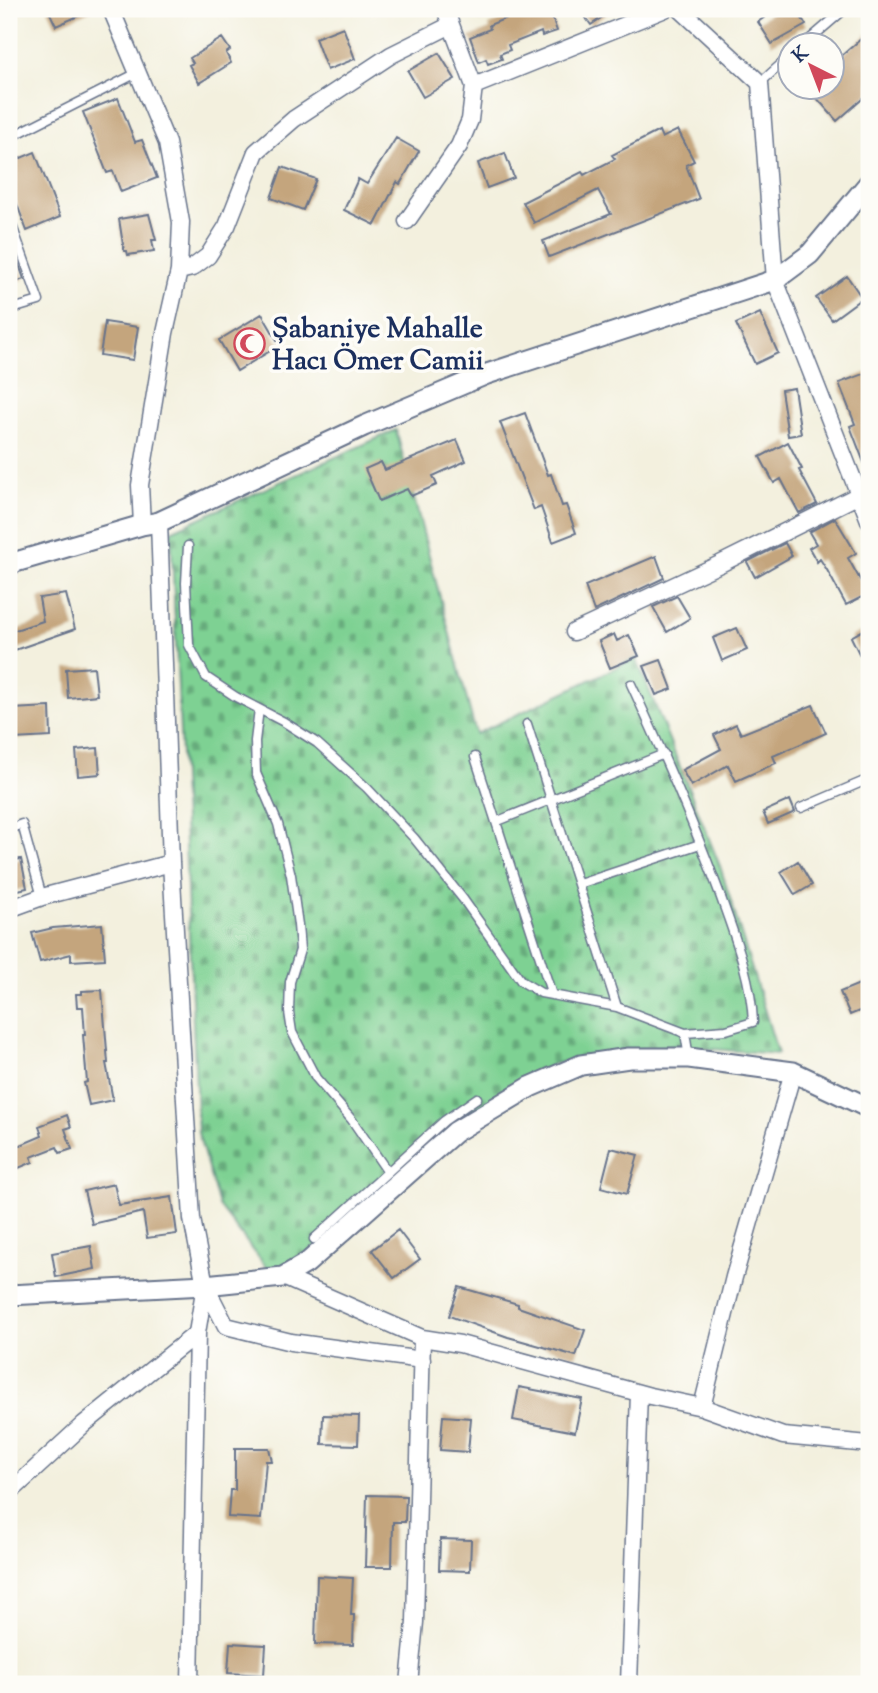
<svg xmlns="http://www.w3.org/2000/svg" width="878" height="1693" font-family="'Sorts Mill Goudy',serif">
  <defs>
    <pattern id="cemetery-stones" width="16" height="16" patternUnits="userSpaceOnUse" patternTransform="scale(1.75)"><rect width="16" height="16" fill="#7ed193"/><path d="M2 7V4a2 2 0 0 1 4 0v3zM10 15v-3a2 2 0 0 1 4 0v3z" fill="#66aa7b"/></pattern>
  </defs>
  <rect width="100%" height="100%" fill="#fdfcf7"/>
  <filter id="ink" filterUnits="userSpaceOnUse"><feTurbulence type="fractalNoise" baseFrequency=".0143" numOctaves="2"/><feDisplacementMap in="SourceGraphic" scale="14" xChannelSelector="R" yChannelSelector="G"/><feConvolveMatrix kernelMatrix="1 2 1 2 8 2 1 2 1" color-interpolation-filters="sRGB"/></filter>
  <filter id="wash" filterUnits="userSpaceOnUse"><feTurbulence type="fractalNoise" baseFrequency=".00686" numOctaves="4" result="noise"/><feDisplacementMap in="SourceGraphic" scale="28" xChannelSelector="R" yChannelSelector="G"/><feGaussianBlur stdDeviation="1.57" result="paint"/><feColorMatrix in="noise" values="0 0 0 0 0 0 0 0 0 0 0 0 0 0 0 0 0 1.4 0 .05"/><feComposite in="paint" operator="in"/></filter>
  <g filter="url(#wash)">
    <rect width="100%" height="100%" fill="#f3f0de"/>
    <!-- cemetery -->
    <path fill="url(#cemetery-stones)" stroke="#4c8078" stroke-width="2" d="M396,430L476,734L636,658L720,866L778,1054L672,1046L617,1051L553,1064L466,1119L286,1271L267,1268L219,1206L198,1133L171,531Z"/>
    <g id="blocks">
      <!-- building -->
      <path fill="#c4a57d" d="M48,9H94L56,26Z
        M530,9H544L546,13L550,12L557,31L542,36L541,32L508,45L510,50L500,54L502,59L488,64L486,59L479,62L470,37L490,29L489,25Z
        M579,9H614L591,25Z
        M776,9H796L806,25L772,44L758,22Z
        M343,27L355,59L327,70L315,38Z
        M869,32V93L837,121L808,88H832V64Z
        M222,38L230,50L226,53L231,63L199,83L189,65L193,63L190,58Z
        M439,53L455,79L423,97L408,71Z
        M118,98L135,142L142,140L157,178L121,192L113,171L107,173L83,112Z
        M678,130L694,161L686,165L699,199L549,257L543,241L611,214L598,190L534,223L523,202L582,172L584,175L615,159L612,155L659,131L662,138Z
        M396,138L419,151L400,184L397,182L375,225L344,210L358,179L367,184Z
        M35,152L60,217L27,231L9,183V163Z
        M505,153L514,178L487,188L478,163Z
        M282,167L316,179L303,210L271,198Z
        M149,214L156,240H152L154,251L128,255L127,251H124L119,219Z
        M9,236L24,279L9,284Z
        M847,276L862,298L832,320L816,298Z
        M760,313L778,353L755,364L736,324Z
        M262,314L280,345L237,371L219,340Z
        M105,322L138,327L133,360L100,355Z
        M869,372V473H868L850,426L855,424L839,383Z
        M794,388L801,434L788,436L781,390Z
        M525,413L548,475L551,474L562,506L566,505L576,533L553,542L541,507L534,510L500,422Z
        M457,440L466,461L433,476L437,485L411,496L407,489L379,501L365,469L381,462L385,470Z
        M788,442L802,469L799,470L817,504L799,513L781,479L774,483L760,457Z
        M835,518L856,553L848,558L868,594L846,605L827,570L820,559L817,562L809,548L816,544L809,532Z
        M785,543L792,556L755,577L747,562Z
        M656,556L664,578L594,611L585,586Z
        M66,594L75,629L9,652V632L43,621L39,598Z
        M677,596L690,618L667,632L653,607Z
        M869,627V674L851,637Z
        M737,628L747,650L722,661L713,638Z
        M614,634L617,641L629,635L639,656L610,668L599,641Z
        M661,660L672,689L656,695L644,666Z
        M94,667L97,695L68,698L66,669Z
        M813,705L826,733L773,756L776,763L736,781L728,765L691,786L682,770L721,749L714,735L736,724L741,734Z
        M50,707L51,737L13,739L12,709Z
        M98,748L100,774L78,776L76,750Z
        M790,800L795,812L768,824L763,812Z
        M21,859L27,888L9,892V861Z
        M798,861L812,885L795,895L781,872Z
        M102,924L105,959L71,961V954L40,962L32,933L53,928Z
        M869,980V1007L850,1015L840,992Z
        M102,990L108,1063H106L113,1100L89,1105L84,1083L87,1082L83,1035H85L83,1007H77L76,994H82V991Z
        M67,1115L71,1127L65,1129L72,1149L60,1153L57,1147L31,1157L33,1162L9,1172V1150L42,1136L39,1126Z
        M611,1148L638,1155L627,1194L601,1187Z
        M114,1184L119,1205L172,1197L177,1234L147,1238L143,1212L92,1224L84,1191Z
        M398,1230L420,1259L394,1278L372,1250Z
        M91,1246L95,1269L56,1277L52,1253Z
        M459,1287L518,1304V1307L585,1330L576,1356L508,1337L449,1316Z
        M519,1387L582,1399L575,1432L513,1420Z
        M323,1415L359,1416L358,1445L322,1444Z
        M443,1416L471,1418L468,1452L440,1450Z
        M235,1448H269L272,1461H266L261,1519L228,1517L230,1490H235Z
        M367,1495L406,1496L405,1522H393L392,1567H365Z
        M440,1539L471,1540L470,1571L439,1570Z
        M317,1576L353,1578L351,1615H354L353,1645L315,1644Z
        M230,1643L266,1645L264,1675L228,1673Z"/>
    </g>
  </g>
  <g filter="url(#ink)">
    <use href="#blocks" fill-opacity="0" stroke="#67738b" stroke-width="2"/>
    <g fill="none" stroke-linecap="round" stroke-linejoin="round">
      <defs>
        <path id="service" d="M802,46L845,9
          M760,83L790,56
          M9,138L137,73
          M9,217L39,301L9,310
          M188,546L186,583L189,645L206,677L236,697L284,722L317,743L367,788L414,838L463,899L521,981L541,993L617,1007L685,1033L689,1058
          M631,684C663,753 693,822 719,892C734,935 751,976 753,1022L726,1030L685,1033
          M259,709L255,741L256,773L278,824L291,875L298,925L300,950L290,982L289,1012L292,1032L316,1078L352,1120L387,1171
          M527,724L617,1007
          M475,757L552,995
          M801,808L869,779
          M498,821L664,754
          M9,829L22,824L42,897
          M579,884L700,844
          M314,1239L444,1121L477,1098"/>
        <path id="minor" d="M111,9L167,143L181,222L179,271L165,333L140,485L142,525
          M680,9L760,83L775,280L869,520
          M474,86L665,9
          M407,221L459,146L470,120L474,86L445,9
          M179,271L192,268L208,256L227,226L256,152L294,119L391,55L451,25
          M159,522L171,863L192,1219L205,1285L197,1333L190,1684
          M574,632L720,564L859,495
          M9,909L42,897L171,863
          M283,1277L422,1338L460,1344L650,1396L702,1407L783,1436L869,1444
          M205,1285L226,1326L291,1342L422,1360
          M702,1407L734,1277L793,1072
          M9,1493L84,1424L197,1333
          M409,1684L415,1622L422,1338
          M629,1684L639,1393"/>
        <path id="tertiary" d="M9,564L142,525L159,522L364,426L487,374L775,280L810,254L869,183
          M9,1295L205,1285L283,1277L307,1263L455,1132L530,1087L581,1065L629,1058H689L793,1072L869,1108"/>
      </defs>
      <!-- service casing -->
      <use href="#service" stroke="#67738b" stroke-width="11"/>
      <!-- minor casing -->
      <use href="#minor" stroke="#67738b" stroke-width="19"/>
      <!-- tertiary casing -->
      <use href="#tertiary" stroke="#67738b" stroke-width="23"/>
      <!-- service -->
      <use href="#service" stroke="#fff" stroke-width="8"/>
      <!-- minor -->
      <use href="#minor" stroke="#fff" stroke-width="16"/>
      <!-- tertiary -->
      <use href="#tertiary" stroke="#fff" stroke-width="19"/>
    </g>
  </g>
  <!-- icons -->
  <defs>
    <symbol id="mosque-ring" viewBox="-11 -11 22 22"><circle r="9.5" fill="#fdfcf7" stroke="#d1495b" stroke-width="1.5"/><path d="M3.5-4.9A6 6 0 1 0 3.5 4.9A5 5 0 1 1 3.5-4.9Z" fill="#d1495b"/></symbol>
  </defs>
  <g fill-rule="evenodd">
    <use href="#mosque-ring" x="232" y="326" width="35" height="35"/>
  </g>
  <g text-anchor="middle" stroke-width="7" stroke-linejoin="round" paint-order="stroke">
    <!-- poi labels -->
    <g font-size="28" font-weight="bold" fill="#1b2f5e" stroke="#fdfcf7" text-anchor="start">
      <text x="272" y="337">Şabaniye Mahalle<tspan x="272" dy="32">Hacı Ömer Camii</tspan></text>
    </g>
  </g>
  <!-- margin -->
  <rect width="878" height="1693" fill="none" stroke="#fdfcf7" stroke-width="35"/>
  <!-- north arrow -->
  <g transform="translate(811 66) rotate(318)"><circle r="33" fill="#fdfcf7" stroke="#a3aaba" stroke-width="2"/>
  <path d="M0-5L12 26L0 18L-12 26Z" fill="#d1495b"/>
  <text y="-10" font-size="19" font-weight="bold" text-anchor="middle" fill="#1b2f5e">K</text>
  </g>
</svg>
